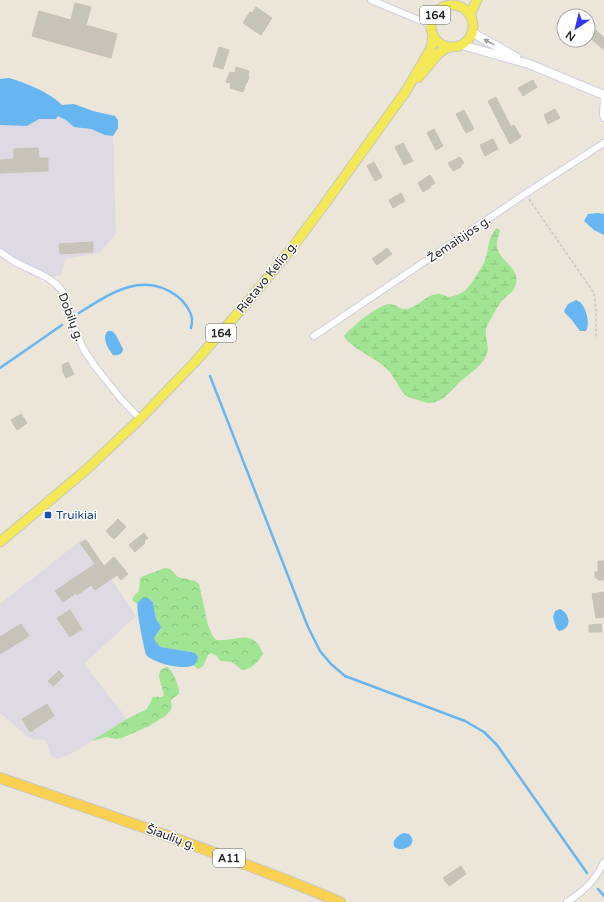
<svg xmlns="http://www.w3.org/2000/svg" width="604" height="902" font-family="'Varela Round',sans-serif">
  <defs>
    <pattern id="forest-crowns" width="20" height="18" patternUnits="userSpaceOnUse"><rect width="20" height="18" fill="#a1e493"/><path d="M2 6a3 3 0 1 1 6 0M12 15a3 3 0 1 1 6 0" fill="none" stroke="#8bc47f"/></pattern>
    <pattern id="wetland-marsh" width="20" height="14" patternUnits="userSpaceOnUse"><rect width="20" height="14" fill="#a1e493"/><path d="M1 5h8M5 5V1M11 12h8M15 12V8" fill="none" stroke="#8bc47f"/></pattern>
  </defs>
  <rect width="100%" height="100%" fill="#ebe6d9"/>
  <!-- industrial -->
  <path fill="#dedae3" d="M58,116L66,120L74,127L91,129L105,135L113,136L116,233L100,253L65,259L61,275L41,279L4,260L0,256V125L27,126L39,119H56Z
    M84,538L136,616L84,664L127,719L69,755L57,759L50,755L47,742L43,739L36,740L28,737L0,713V604Z"/>
  <!-- forest -->
  <path fill="url(#forest-crowns)" d="M165,568L170,569L178,577L195,581L199,584L208,625L212,635L216,640C238,642 253,627 263,654C258,662 252,669 242,670L232,662L220,661L217,656L211,653L208,655L203,666L198,669L193,665L197,662L195,653L191,652L161,647L157,644L154,638L161,629L160,625L156,619L153,602L148,598L139,601L138,604L134,602L132,599L135,595L139,591L140,578C148,573 157,572 165,568Z
    M168,667C173,672 180,687 179,694L172,699L171,702L172,707L170,711L165,716L149,726L122,738L115,739L106,737L91,741L127,719L147,709L153,697H162L164,695L159,677L160,671L164,668Z"/>
  <!-- wetland -->
  <path fill="url(#wetland-marsh)" d="M496,228L500,230C499,235 497,240 497,245C497,261 520,266 516,284C514,293 505,296 501,302C496,309 491,318 487,326C483,334 490,346 487,353C483,366 471,372 461,381C452,389 443,403 429,403C426,403 421,401 418,400C413,399 407,397 404,394C398,386 394,376 387,369C374,356 353,350 344,336C350,328 380,303 390,304C399,305 400,312 410,308C420,305 426,295 437,294C441,293 445,296 448,297C452,297 460,294 463,292C470,287 482,268 485,260C489,248 488,239 496,228Z"/>
  <!-- water -->
  <path fill="#68b6f1" d="M9,78C26,83 49,92 62,105L74,104L93,111L115,116L118,120V128L113,136L105,135L91,129L74,127L66,120L58,116L56,119H39L27,126L0,125V79Z
    M598,213L604,214V235L594,230L584,221L588,214Z
    M576,300C578,301 580,302 581,303C587,310 590,324 586,331H580L571,319L565,313L564,311L568,304Z
    M108,331H112L116,335L123,349C123,354 118,356 113,355C108,349 103,340 106,333Z
    M143,598H148L153,602L156,619L160,625L161,628L154,638L157,644L161,647L191,652L195,653L198,657C197,660 197,663 194,665C183,671 154,663 146,655C144,646 135,608 138,602C139,601 142,599 143,598Z
    M560,609C571,614 572,629 559,631L556,628L553,617L555,611Z
    M404,833L409,834C423,848 389,856 394,841C396,837 400,834 404,833Z"/>
  <g fill="none" stroke-linecap="round" stroke-linejoin="round">
    <!-- stream -->
    <path stroke="#68b6f1" stroke-width="2.5" d="M79,313C109,294 143,270 177,296C184,301 191,311 192,319C192,322 192,325 191,328
      M0,368L62,325
      M210,376L308,627L320,651L331,664L345,676L465,721L484,732L497,745L587,873
      M598,889L604,896"/>
  </g>
  <!-- building -->
  <path fill="#c6c3b9" stroke="#c6c2b3" d="M75,3L91,7L86,25L117,34L111,58L32,36L39,11L71,20Z
    M256,7L272,18L261,35L243,23L250,12L252,13Z
    M594,28L604,38V50L588,36V34Z
    M219,47L229,50L223,69L213,66Z
    M236,67L249,71L248,77H249L247,83H246L243,92L230,88L231,83L226,82L230,72L235,73Z
    M533,80L537,87L523,96L518,88Z
    M496,97L511,127L514,125L521,137L510,144L501,127L488,101Z
    M555,109L560,118L548,124L544,115Z
    M464,110L474,129L466,133L456,114Z
    M434,129L443,146L436,150L427,133Z
    M493,139L498,149L485,156L480,145Z
    M403,143L413,161L404,165L395,147Z
    M38,148L39,158H48V171L0,173V160L14,159V149Z
    M460,157L464,163L461,165V167L453,171L448,163Z
    M374,162L382,177L375,181L367,166Z
    M430,175L435,183L430,186L431,187L423,192L418,183Z
    M401,193L405,201L393,208L389,200Z
    M93,242V252L60,254L59,244Z
    M387,248L392,254L377,265L372,259Z
    M68,362L74,374L66,378L62,370L63,369L62,365Z
    M21,414L27,423L17,430L11,420Z
    M118,519L126,527L114,539L106,531Z
    M144,533L148,538L144,541L145,543L135,552L129,545Z
    M86,540L104,566L114,557L128,574L121,580L117,575L95,590L91,585L77,595L76,593L63,602L55,591L95,564L80,543Z
    M598,561H604V580H598V578H595V572H598Z
    M604,592V617L596,618L592,594Z
    M70,610L82,629L70,637L57,618Z
    M21,624L29,636L0,654V637Z
    M601,624L602,632H589V625Z
    M59,671L64,676L53,686L48,681Z
    M47,704L54,716L30,732L22,719Z
    M461,866L466,874L449,886L443,878Z"/>
  <g fill="none" stroke-linecap="round" stroke-linejoin="round">
    <defs>
      <path id="minor" d="M371,0L431,25
        M604,98L603,114L604,118
        M0,252L15,262L46,277L56,284L63,292L78,337L84,350L94,365L121,399L140,419
        M314,336L525,194L604,143
        M567,902C584,891 595,881 604,862"/>
      <path id="secondary" d="M473,33L516,57
        M462,45L529,64L604,95"/>
      <path id="primary" d="M431 26a21 21 0 1 1 42 0a21 21 0 1 1-42 0Z
        M470,14L477,0
        M418,78L438,54L448,47
        M0,542L42,507L87,469L140,419L194,363L245,305L292,248L324,205L406,91L431,48L433,35"/>
      <path id="trunk" d="M0,778C114,817 228,855 340,902"/>
    </defs>
    <!-- minor casing -->
    <use href="#minor" stroke="#cecfe2" stroke-width="8"/>
    <!-- secondary casing -->
    <use href="#secondary" stroke="#cecfe2" stroke-width="10"/>
    <!-- primary casing -->
    <use href="#primary" stroke="#c7c7c7" stroke-width="11"/>
    <!-- trunk casing -->
    <use href="#trunk" stroke="#c7c7c7" stroke-width="12"/>
    <!-- path -->
    <path stroke="#c7c7c7" stroke-width="1.5" stroke-dasharray="3 2" stroke-linecap="butt" d="M529,199L594,293L596,309V339"/>
    <!-- minor -->
    <use href="#minor" stroke="#fff" stroke-width="6"/>
    <!-- secondary -->
    <use href="#secondary" stroke="#fff" stroke-width="8"/>
    <!-- primary -->
    <use href="#primary" stroke="#f3e855" stroke-width="9"/>
    <!-- trunk -->
    <use href="#trunk" stroke="#f9d052" stroke-width="10"/>
  </g>
  <!-- one-way arrows -->
  <defs><path id="oneway-solid" d="M-6-.8H1V-3.2L6.5 0L1 3.2V.8H-6Z"/></defs>
  <use fill="#9e9e9e" href="#oneway-solid" transform="translate(489 42) rotate(-151)"/>
  <!-- markers -->
  <rect fill="#1a4fb4" stroke="#fff" stroke-width="1.5" x="44" y="511" width="8" height="8" rx="2"/>
  <g text-anchor="middle" stroke-width="3" stroke-linejoin="round" paint-order="stroke">
    <!-- shield labels -->
    <g fill="#fff" stroke="#686868" stroke-width="1">
      <rect x="420" y="6" width="30" height="18" rx="3"/>
      <rect x="206" y="324" width="30" height="18" rx="3"/>
      <rect x="213" y="849" width="32" height="18" rx="3"/>
    </g>
    <g font-size="11" font-weight="bold" fill="#282828">
      <text x="435" y="19">164</text>
      <text x="221" y="337">164</text>
      <text x="229" y="862">A11</text>
    </g>
    <!-- street labels -->
    <g font-size="12" fill="#282828" stroke="#fff">
      <text transform="translate(459 239) rotate(-34)" y="4">Žemaitijos g.</text>
      <text transform="translate(267 277) rotate(-51)" y="4">Rietavo Kelio g.</text>
      <text transform="translate(71 317) rotate(69)" y="4">Dobilų g.</text>
      <text transform="translate(171 837) rotate(20)" y="4">Šiaulių g.</text>
    </g>
    <!-- transit labels -->
    <g font-size="12" fill="#164399" stroke="#fff" text-anchor="start">
      <text x="56" y="519">Truikiai</text>
    </g>
  </g>
  <!-- north arrow -->
  <g transform="translate(576 28) rotate(215)"><circle r="19" fill="#ffffff" stroke="#a9a9a9"/>
  <path d="M0-3L7 15L0 10L-7 15Z" fill="#3338fe"/>
  <text y="-6" font-size="11" font-weight="bold" text-anchor="middle" fill="#282828">N</text>
  </g>
</svg>
